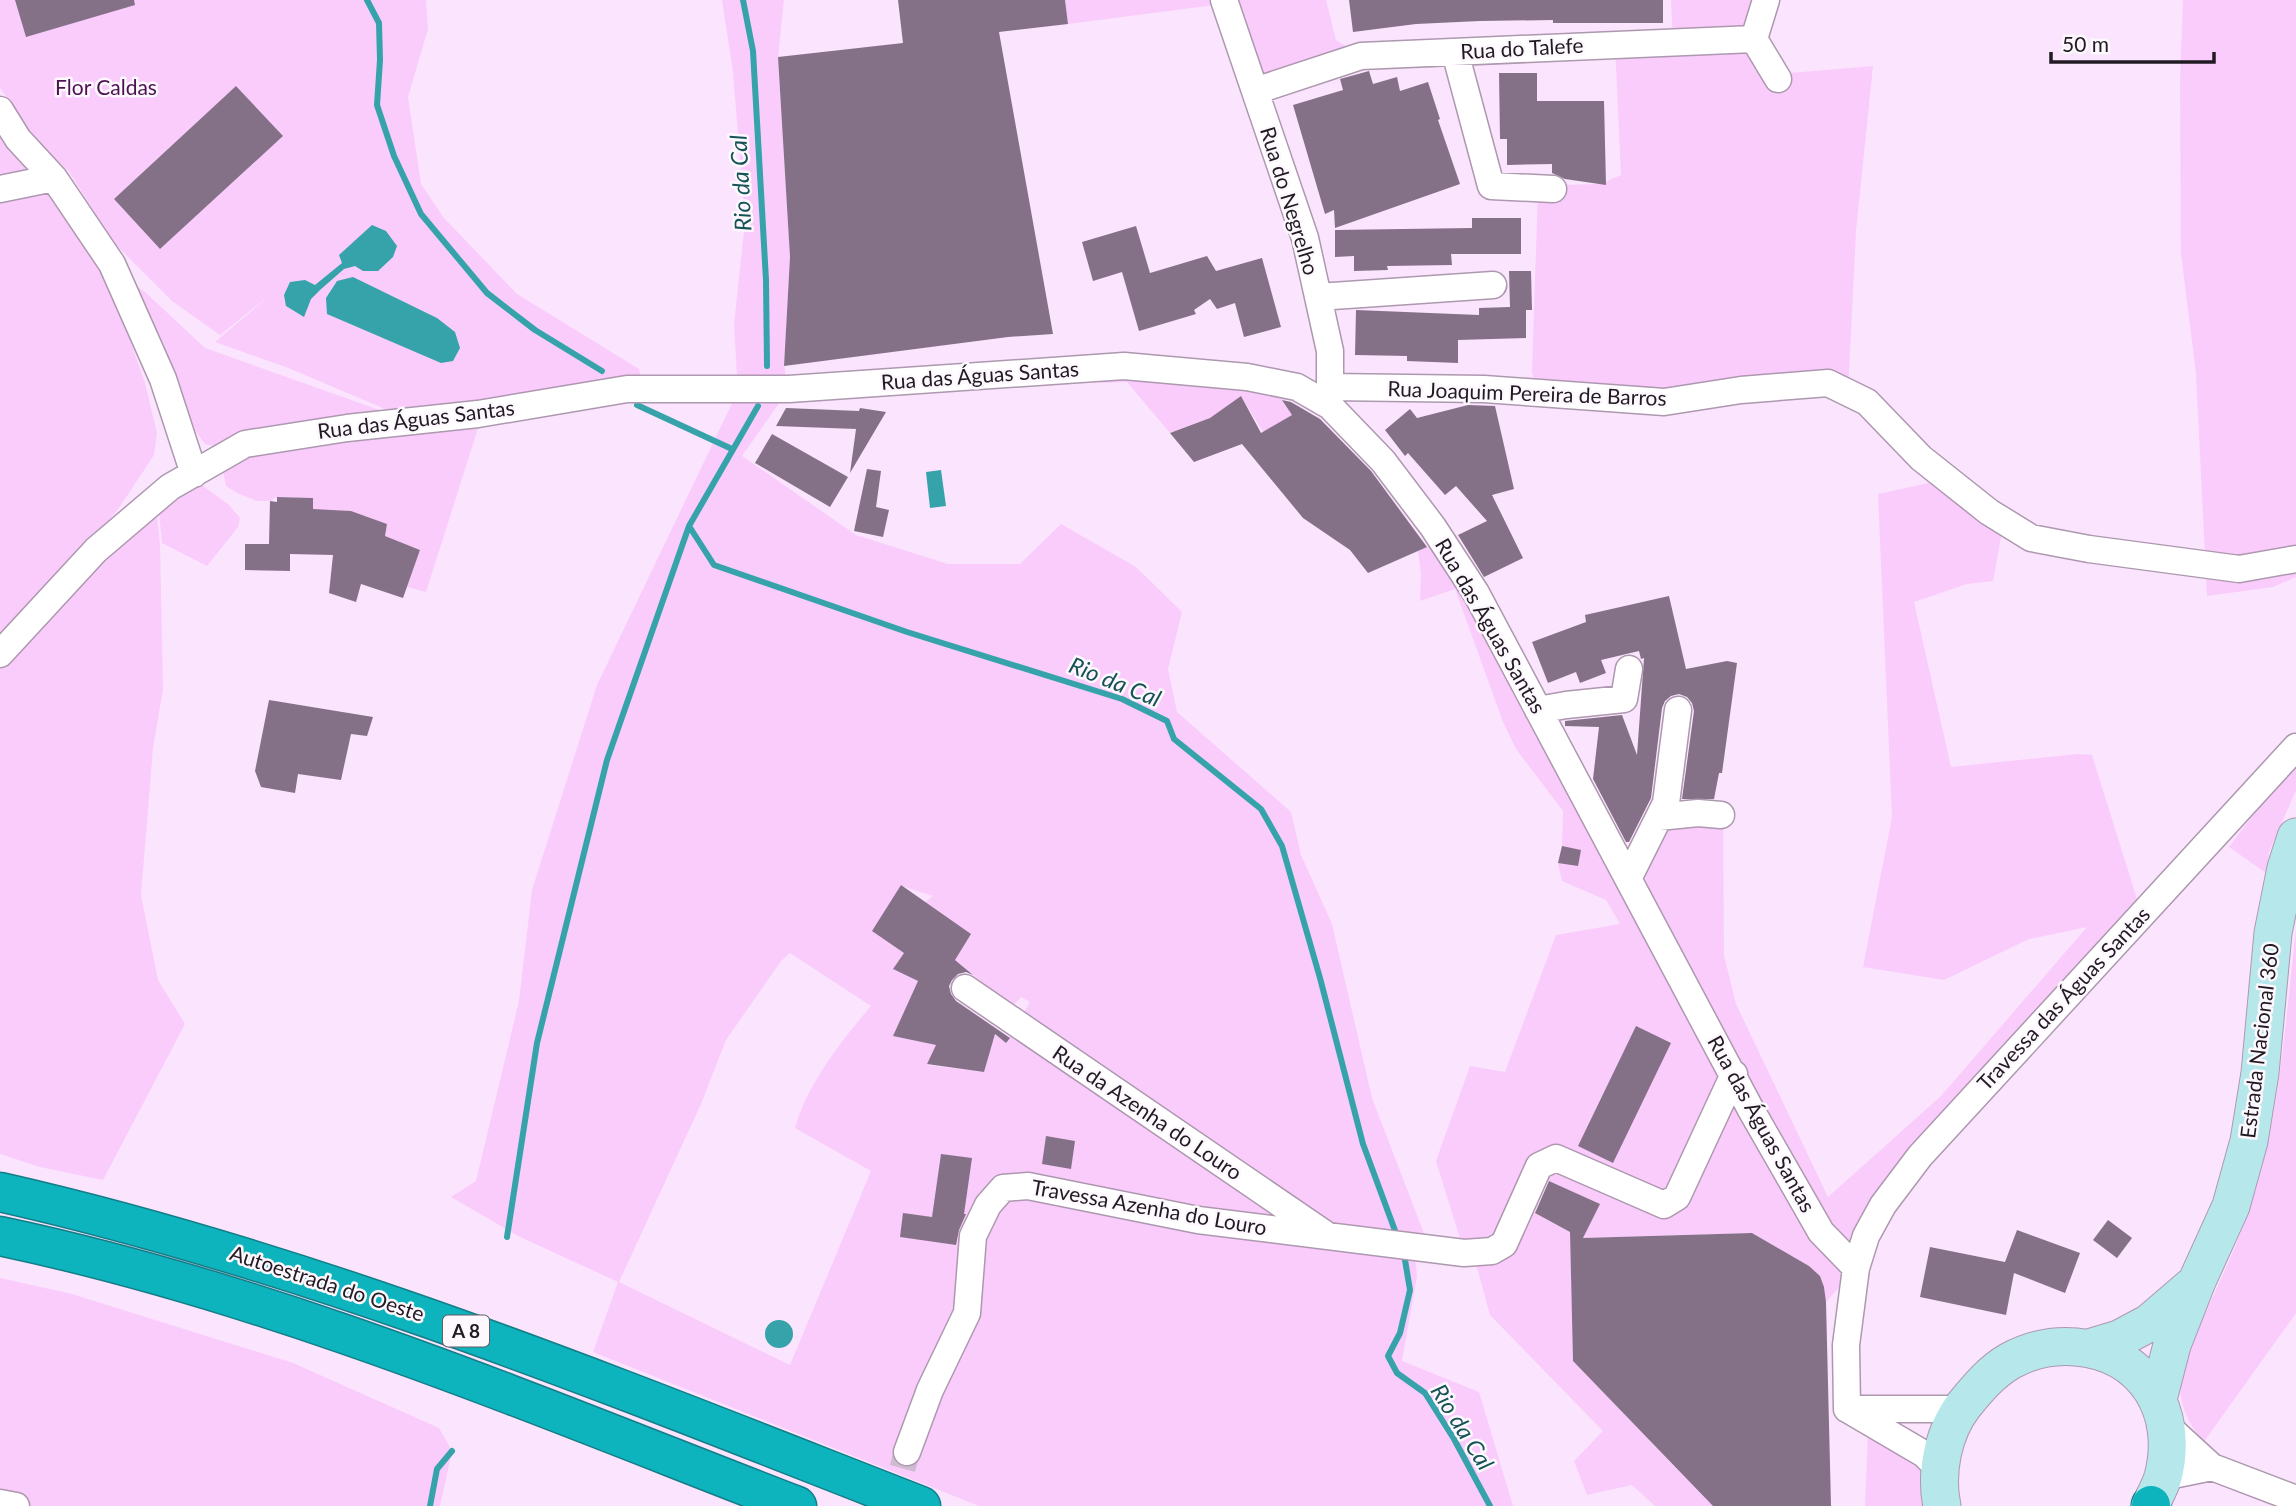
<svg xmlns="http://www.w3.org/2000/svg" width="2296" height="1506" font-family="Lato,sans-serif">
  <rect width="100%" height="100%" fill="#fbe4fd"/>
  <!-- green -->
  <path fill="#f9ccfc" fill-rule="evenodd" d="M0,0H426L428,29L408,97L421,184L444,218L517,294L639,369L643,389L392,412L291,369L215,342L274,292L220,335L172,301L113,242L68,170L43,150L0,88ZM236,86L282,136L160,249L114,199Z
    M722,0H784L778,57L790,257L784,366L789,389L742,456L856,535L948,564H1020L1061,524L1136,567L1182,612L1168,669L1177,712L1291,812L1301,855L1332,924L1372,1098L1430,1249L1414,1248L1417,1276L1402,1361L1479,1392L1513,1506H979L593,1352L618,1282L518,1236L451,1197L476,1181L519,1001L532,890L597,685L738,391L734,325L745,221L733,72ZM902,886L933,896L925,902L970,934L955,960L1012,1007L1021,997L1030,1002L1006,1043L995,1034L984,1072L927,1065L936,1045L893,1036L918,981L893,969L904,953ZM790,953L871,1006C842,1040 807,1084 795,1128L871,1171L790,1365L619,1282L701,1104L726,1040L781,961Z
    M1065,0H1326L1336,40L1361,56L1255,91L1215,5L1068,24Z
    M1671,0H1766L1754,39L1789,73L1873,66L1856,231L1848,393L1540,394L1532,373L1538,189L1560,185L1600,184L1621,175L1615,45L1673,43Z
    M2183,0H2296V577L2273,587L2207,596L2196,373L2181,254L2180,80Z
    M0,133L48,185L102,267L113,292L145,383L157,433L154,455L121,505L89,546L0,646Z
    M129,281L145,292L205,348L388,413L218,447L205,444L186,418Z
    M1124,366L1289,397L1282,400L1292,415L1263,432L1241,396L1210,418L1170,433L1127,382L1101,383L1090,370Z
    M480,422L426,592L407,587L420,550L385,536L387,524L351,511L336,510L333,547L312,546L313,498L277,497L270,501H257L237,493L226,486L222,467L237,460L280,449Z
    M1947,479L2004,521L1993,581L1967,584L1914,602L1951,767L2078,754L2092,755L2142,915L1920,1156L1856,1268L1826,1302L1824,1287L1820,1276L1809,1266L1752,1233L1583,1238L1599,1204L1543,1178L1528,1209L1570,1232L1573,1361L1713,1506H1655L1632,1485L1587,1495L1574,1461L1603,1431L1490,1315L1473,1253L1463,1248L1436,1161L1470,1066L1505,1072L1556,935L1620,924L1606,900L1562,881L1558,863L1562,846L1563,811L1516,749L1503,722L1455,589L1420,601L1421,575L1418,551L1442,540L1627,878L1659,817H1723L1724,955L1736,1004L1828,1197L1941,1096L2087,927L2029,939L1944,980L1863,967L1892,817L1878,494Z
    M196,481L228,504L240,518L238,527L207,566L162,543L158,503Z
    M156,505L160,544L163,689L153,748L141,895L158,980L185,1024L103,1180L40,1167L0,1154V662Z
    M2296,758V790L2269,852L2266,873L2229,847Z
    M2296,930V1313L2203,1443C2183,1413 2176,1399 2182,1363C2212,1296 2248,1230 2264,1159C2282,1084 2287,1006 2296,930Z
    M0,1278L72,1294L293,1363L439,1428L452,1451L440,1506H16L0,1503Z
    M1868,1431L1923,1469L1928,1506H1865Z"/>
  <!-- water -->
  <path fill="#36a2aa" d="M372,225L386,231L397,246L393,257L378,271H363L355,266L344,269L320,290L311,299L304,317L286,306L284,295L290,282L305,280L315,285L342,263L339,255Z
    M353,277L437,318L455,332L460,348L453,361L441,363L327,314L326,298L337,281Z
    M941,470L946,506L930,508L926,472Z
    M765 1334a14 14 0 1 1 28 0a14 14 0 1 1-28 0Z"/>
  <g fill="none" stroke-linecap="round" stroke-linejoin="round">
    <!-- stream -->
    <path stroke="#36a2aa" stroke-width="6" d="M367,0L379,23L380,60L377,105L394,156L421,214L487,293L535,330L602,371
      M743,0L753,51L766,280L767,366
      M637,405L732,449
      M758,406L689,526L714,565L907,632L1122,699L1167,721L1174,739L1261,809L1282,846L1320,978L1363,1144L1397,1236
      M507,1237L537,1043L607,760L689,526
      M1404,1254L1410,1290L1400,1333L1388,1356L1397,1373L1425,1393L1454,1439L1490,1506
      M430,1506L437,1469L452,1451"/>
  </g>
  <!-- building -->
  <path fill="#857187" d="M15,0H134L135,5L26,37Z
    M898,0H1065L1068,24L999,32L1053,334L1008,337L784,366L790,257L778,57L903,43Z
    M1349,0H1663V23H1553V20L1480,21L1416,24L1353,32Z
    M1369,71L1373,84L1397,77L1400,91L1428,82L1440,119L1438,120L1460,184L1335,228L1334,210L1325,214L1293,105L1343,90L1340,79Z
    M1499,73H1537V101H1604L1606,185L1565,179L1552,173V164L1507,165V139H1500Z
    M236,86L283,136L160,249L114,199Z
    M1472,218H1521V254H1451L1452,265L1387,266L1388,270L1354,271V256L1335,257V230L1472,228Z
    M1136,226L1150,273L1207,256L1216,271L1262,258L1281,327L1244,337L1235,303L1217,309L1210,299L1194,310L1196,314L1139,331L1122,272L1093,281L1082,242Z
    M1509,271H1531L1532,310H1526V338L1458,340V363L1407,361V356L1355,355L1356,310L1479,315V308L1510,307Z
    M1241,396L1261,433L1292,415L1282,400L1291,402L1320,419L1371,471L1427,547L1368,573L1350,550L1303,518L1242,444L1194,462L1170,433L1210,418Z
    M1468,405L1495,406L1514,489L1492,495L1523,558L1484,577L1458,535L1487,521L1456,486L1445,495L1408,453L1405,456L1385,430L1410,409L1417,418Z
    M786,408L859,411L860,408L886,412L850,473L856,429L776,426Z
    M772,434L848,477L830,507L755,463Z
    M867,469L881,471L876,507L889,510L883,537L854,531Z
    M277,497L313,498V509L351,511L387,524L385,536L420,550L403,598L361,584L356,602L329,593L333,555L290,554V571L245,570V544H269L270,501L277,502Z
    M1669,596L1686,669L1727,661L1737,663L1722,773H1719L1714,799H1682L1694,711L1692,703L1687,697L1679,694L1671,696L1665,701L1662,708L1651,798L1629,842H1626L1593,779L1599,727L1565,726V721L1622,715L1637,755L1644,658L1641,659L1639,651L1601,660L1606,673L1580,683L1576,672L1548,683L1532,642L1586,622L1585,615Z
    M269,700L373,717L367,736L351,734L341,780L298,774L295,793L261,787L255,771Z
    M1562,846L1581,850L1578,866L1558,863Z
    M901,885L971,934L955,960L973,975L966,972L958,974L952,980L949,986L951,994L956,1001L1010,1038L1006,1043L995,1034L984,1072L927,1064L936,1045L893,1036L918,981L893,969L904,953L872,931Z
    M1636,1026L1671,1043L1613,1163L1578,1146Z
    M1046,1136L1075,1141L1071,1169L1042,1164Z
    M941,1154L972,1158L964,1214H966L959,1230L956,1245L900,1237L903,1213L932,1217Z
    M1549,1181L1600,1204L1583,1238L1752,1233L1809,1266L1820,1276L1824,1287L1826,1302L1831,1506H1713L1573,1361L1570,1232L1535,1213Z
    M2108,1220L2132,1238L2117,1258L2093,1240Z
    M2017,1230L2080,1253L2065,1293L2014,1273L2006,1315L1920,1297L1930,1247L2005,1262Z"/>
  <g fill="none" stroke-linecap="round" stroke-linejoin="round">
    <!-- street-tunnel -->
    <path stroke="#d0bcd1" stroke-width="26" stroke-dasharray="26 13" stroke-linecap="butt" d="M892,1506L907,1452"/>
    <defs>
      <path id="street" d="M1224,0L1305,238L1330,351V402
        M1754,39L1778,79
        M1455,52L1491,186L1553,189
        M1255,91L1361,56L1754,39L1766,0
        M0,110L18,139L54,178L112,264L163,379L194,474
        M0,189L54,178
        M1318,297L1493,285
        M1330,387L1484,389L1664,402L1741,390L1828,383L1867,402L1921,458L1989,512L2031,538L2089,549L2239,569L2296,559
        M0,654L96,550L170,487L245,444L347,428L478,414L627,389H789L1124,366L1247,377L1297,387L1330,406L1383,461L1433,527L1476,593L1750,1108L1821,1232L1856,1268L1846,1345L1847,1409
        M1538,710L1566,705L1624,699L1629,669
        M1659,817L1698,813L1721,815
        M1628,879L1666,803L1678,710
        M965,988L1325,1234
        M1856,1268L1866,1236L1883,1205L1920,1156L2296,747
        M1847,1409H1961
        M1849,1410L1924,1454L1940,1470
        M2165,1424L2212,1467L2296,1499
        M907,1452L930,1390L967,1313L973,1236L988,1205L1003,1188L1028,1186L1198,1220L1464,1253L1492,1251L1504,1244L1539,1166L1556,1158L1664,1205L1677,1197L1734,1074
        M2163,1477L2212,1467
        M0,1503L16,1506"/>
      <path id="secondary" d="M2089,1348L2119,1339L2149,1323L2191,1287
        M2158,1399L2172,1345L2197,1281L2231,1206L2249,1141L2260,1073L2273,933L2286,868L2296,837
        M1942,1506C1935,1473 1943,1432 1964,1405C1977,1389 1991,1372 2010,1361C2030,1350 2053,1345 2076,1347C2145,1353 2180,1412 2163,1477C2160,1487 2154,1497 2150,1506"/>
      <path id="highway" d="M0,1192C318,1264 618,1388 921,1506
        M0,1236C275,1294 535,1405 797,1506
        M2151,1505V1506"/>
    </defs>
    <!-- street casing -->
    <use href="#street" stroke="#ad98af" stroke-width="29"/>
    <!-- secondary casing -->
    <use href="#secondary" stroke="#ad98af" stroke-width="39"/>
    <!-- highway casing -->
    <use href="#highway" stroke="#147d87" stroke-width="41"/>
    <!-- street -->
    <use href="#street" stroke="#fff" stroke-width="26"/>
    <!-- secondary -->
    <use href="#secondary" stroke="#b6e8eb" stroke-width="37"/>
    <!-- highway -->
    <use href="#highway" stroke="#0db3bd" stroke-width="38"/>
  </g>
  <g text-anchor="middle" stroke-width="5" stroke-linejoin="round" paint-order="stroke">
    <!-- shield labels -->
    <rect fill="#fdf8fd" stroke="#645d64" stroke-width="2" x="443" y="1315.5" width="46" height="31" rx="5"/>
    <g font-size="19" font-weight="bold" fill="#221a23">
      <text x="466" y="1338">A 8</text>
    </g>
    <!-- street labels -->
    <g font-size="21" fill="#221a23" stroke="#fdf8fd">
      <text transform="translate(1522 49) rotate(-3)" y="7">Rua do Talefe</text>
      <text transform="translate(1289 201) rotate(73)" y="7">Rua do Negrelho</text>
      <text transform="translate(980 376) rotate(-4)" y="7">Rua das Águas Santas</text>
      <text transform="translate(1527 394) rotate(2)" y="7">Rua Joaquim Pereira de Barros</text>
      <text transform="translate(416 420) rotate(-7)" y="7">Rua das Águas Santas</text>
      <text transform="translate(1490 626) rotate(60)" y="7">Rua das Águas Santas</text>
      <text transform="translate(2064 999) rotate(-47)" y="7">Travessa das Águas Santas</text>
      <text transform="translate(2260 1041) rotate(-83)" y="7">Estrada Nacional 360</text>
      <text transform="translate(1147 1113) rotate(34)" y="7">Rua da Azenha do Louro</text>
      <text transform="translate(1761 1124) rotate(61)" y="7">Rua das Águas Santas</text>
      <text transform="translate(1149 1208) rotate(10)" y="7">Travessa Azenha do Louro</text>
      <text transform="translate(327 1284) rotate(18)" y="7">Autoestrada do Oeste</text>
    </g>
    <!-- park labels -->
    <g font-size="21" fill="#4b1151" stroke="#fdf8fd">
      <text x="106" y="95">Flor Caldas</text>
    </g>
    <!-- water labels -->
    <g font-size="23" font-style="italic" fill="#155256" stroke="#fdf8fd">
      <text transform="translate(741 183) rotate(-93)" y="8">Rio da Cal</text>
      <text transform="translate(1115 682) rotate(22)" y="8">Rio da Cal</text>
      <text transform="translate(1462 1427) rotate(58)" y="8">Rio da Cal</text>
    </g>
  </g>
  <!-- scale -->
  <path d="M2051 52v10h163v-10" fill="none" stroke="#221a23" stroke-width="3.5"/>
  <text x="2062" y="52" font-size="21" fill="#221a23" stroke="#fdf8fd" stroke-width="5" paint-order="stroke">50 m</text>
</svg>
